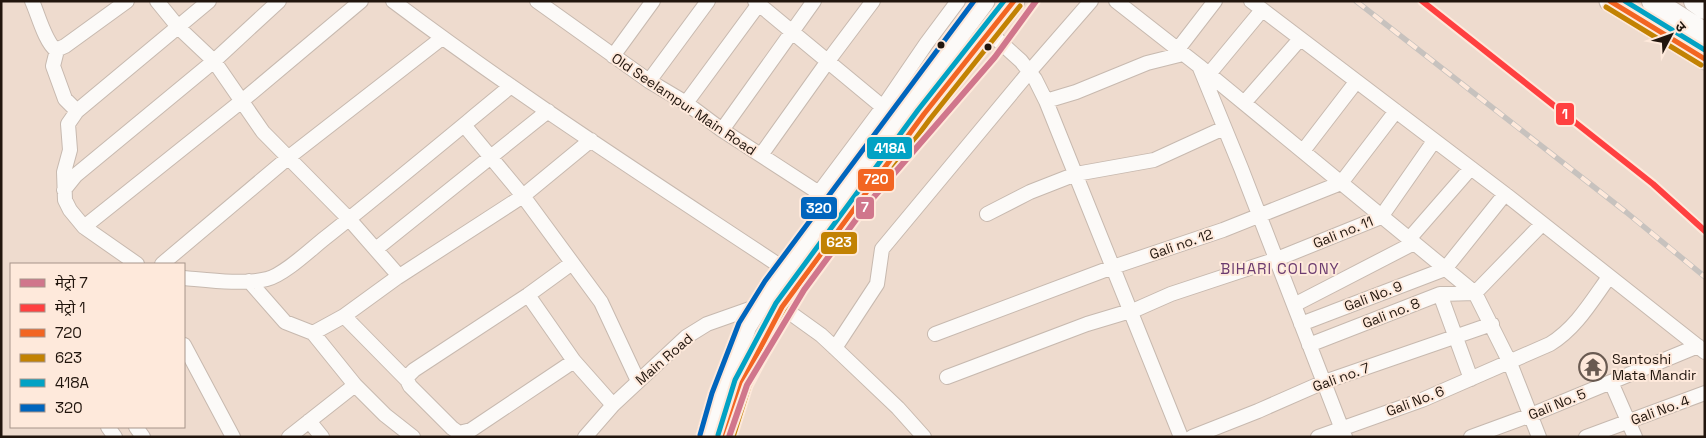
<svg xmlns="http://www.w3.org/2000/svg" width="1706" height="438" font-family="'Space Grotesk','Noto Sans Devanagari',sans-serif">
  <rect width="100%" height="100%" fill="#eedbce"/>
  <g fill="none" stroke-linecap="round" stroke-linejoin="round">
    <defs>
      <path id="minor" d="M32,1C38,14 45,42 56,50L65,46L127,1
        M157,1L179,28L214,61L263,132L349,219L399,276L344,316L313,333
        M393,1C519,96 652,181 783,268
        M537,1L649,81L686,103L722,130L833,202
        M755,1L890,113
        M1116,1L1199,66L1475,293L1510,363L1539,437
        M1251,1L1509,197L1705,352
        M989,32L1021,61L1035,79L1046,101L1181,437
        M1178,49L1215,1
        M57,50L53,66L65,99L77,111L68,124L70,150L64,172L65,200L70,210L84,227L137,264
        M613,56L653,1
        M1200,68L1241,168L1345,437
        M1209,74L1262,10
        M649,81L708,1
        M1046,101L1076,92L1147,63L1183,54
        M686,103L761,1
        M1244,103L1300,39
        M77,111L209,1
        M464,125L523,196L601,302L638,381
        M722,130L814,1
        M1303,151L1356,82
        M761,155L828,61L873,1
        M64,190L76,175L214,61L279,1
        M818,194L883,107L926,44L958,1
        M987,214L1030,192L1076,174L1154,160L1224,128
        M84,227L243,100L361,1
        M1409,239L1470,169
        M376,249L548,111
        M162,264L289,157L442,38
        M398,277L523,196L591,140
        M184,278C207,280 244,285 267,279C284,275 311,249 325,238C388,188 449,137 511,86
        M249,281L285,322L313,333L355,385L385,415L413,437
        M1440,294L1471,379
        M528,295L574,361L613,405
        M1294,305L1414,243
        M782,307L821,335L835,348L898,408L924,437
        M344,316L407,380L410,386L452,428L459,433L471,430L574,361
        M1301,324L1445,269L1505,194
        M935,334L1113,267L1223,230L1341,183L1396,111
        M184,345L233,437
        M1309,345L1440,294L1475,293L1542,224
        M835,348L877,284L882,249L1030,71L1091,1
        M947,377L1087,324L1137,309L1171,294L1277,259L1381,217L1434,141
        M407,380L409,375L414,370L528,295L572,263
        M1611,382L1635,437
        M309,421L322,437
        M108,427L115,437
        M136,427L143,437
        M289,437L355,385
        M585,437L613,405L686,337L707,324L758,306
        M1192,437L1258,411L1324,382L1492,324
        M1318,437L1422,400L1550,344C1576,328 1591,302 1609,277
        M1471,437L1531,415L1698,346
        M1586,437L1705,393"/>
      <path id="primary" d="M1610,1L1705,59
        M707,437L719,396L746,326L771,285L984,1
        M725,437L742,383L782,307L924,114L1014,1"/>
      <path id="trunk" d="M1653,1L1705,34
        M1695,1L1705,8"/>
    </defs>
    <!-- minor casing -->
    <use href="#minor" stroke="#c7b9af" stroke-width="16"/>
    <!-- primary casing -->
    <use href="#primary" stroke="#c7b9af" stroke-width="23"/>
    <!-- trunk casing -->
    <use href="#trunk" stroke="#c7b9af" stroke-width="24"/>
    <!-- minor -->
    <use href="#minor" stroke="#fcfaf8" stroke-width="14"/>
    <!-- primary -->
    <use href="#primary" stroke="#fcfaf8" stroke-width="21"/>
    <!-- trunk -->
    <use href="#trunk" stroke="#fcfaf8" stroke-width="22"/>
    <defs>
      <path id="rail" d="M1356,1L1626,212L1705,277"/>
    </defs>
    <!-- rail casing -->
    <use href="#rail" stroke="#c7c2be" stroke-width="5.5"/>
    <!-- rail -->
    <use href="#rail" stroke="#fee9db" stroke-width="4" stroke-dasharray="11" stroke-linecap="butt"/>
    <defs>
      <path id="bus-1" d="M1610,1L1705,59
        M725,437L742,383L782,307L924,114L1014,1"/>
      <path id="bus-2" d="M1606,7L1701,65
        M733,437L749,386L788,311L930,119L1020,6"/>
      <path id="bus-3" d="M1625,1L1705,50
        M718,435L735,380L776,303L918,110L1004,1"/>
      <path id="bus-4" d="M700,435L712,393L739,323L765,281L974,1"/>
    </defs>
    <!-- bus-1 casing -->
    <use href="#bus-1" stroke="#fee9db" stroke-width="9"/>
    <!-- bus-2 casing -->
    <use href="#bus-2" stroke="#fee9db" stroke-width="9"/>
    <!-- bus-3 casing -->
    <use href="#bus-3" stroke="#fee9db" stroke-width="9"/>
    <!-- bus-4 casing -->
    <use href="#bus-4" stroke="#fee9db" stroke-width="9"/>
    <!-- bus-1 -->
    <use href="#bus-1" stroke="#f26522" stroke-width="5"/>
    <!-- bus-2 -->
    <use href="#bus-2" stroke="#c28203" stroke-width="5"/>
    <!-- bus-3 -->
    <use href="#bus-3" stroke="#02a2c4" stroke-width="5"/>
    <!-- bus-4 -->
    <use href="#bus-4" stroke="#0065bd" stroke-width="5"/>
    <defs>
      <path id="metro-1" d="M729,437L747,385L804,290L866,206L995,57L1036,1"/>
      <path id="metro-2" d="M1422,1L1653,184L1705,231"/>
    </defs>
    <!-- metro-1 casing -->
    <use href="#metro-1" stroke="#fee9db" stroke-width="10"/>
    <!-- metro-2 casing -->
    <use href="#metro-2" stroke="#fee9db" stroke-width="10"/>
    <!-- metro-1 -->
    <use href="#metro-1" stroke="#d0768c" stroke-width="6"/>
    <!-- metro-2 -->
    <use href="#metro-2" stroke="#ff4040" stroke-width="6"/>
  </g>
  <!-- icons -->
  <defs>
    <symbol id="temple-ring" viewBox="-11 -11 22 22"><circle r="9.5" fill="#fee9db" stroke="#695a51" stroke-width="1.5"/><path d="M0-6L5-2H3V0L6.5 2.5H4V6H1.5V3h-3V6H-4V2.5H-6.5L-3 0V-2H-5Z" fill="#695a51"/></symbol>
  </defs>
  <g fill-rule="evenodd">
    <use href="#temple-ring" x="1577" y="351" width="32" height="32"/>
  </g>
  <!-- markers -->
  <g fill="#21150d" stroke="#fee9db" stroke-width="2">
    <circle cx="941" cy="45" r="4.5"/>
    <circle cx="988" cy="47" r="4.5"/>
  </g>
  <g text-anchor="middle" stroke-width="4" stroke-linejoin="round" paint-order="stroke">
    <!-- street labels -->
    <g font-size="14" fill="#21150d" stroke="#fee9db">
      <text transform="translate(684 104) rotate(34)" y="5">Old Seelampur Main Road</text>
      <text transform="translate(1343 232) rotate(-22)" y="5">Gali no. 11</text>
      <text transform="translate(1181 244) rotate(-19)" y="5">Gali no. 12</text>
      <text transform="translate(1373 296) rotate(-21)" y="5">Gali No. 9</text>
      <text transform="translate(1391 313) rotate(-21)" y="5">Gali no. 8</text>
      <text transform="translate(664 359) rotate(-41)" y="5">Main Road</text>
      <text transform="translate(1341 377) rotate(-20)" y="5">Gali no. 7</text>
      <text transform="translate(1415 401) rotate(-21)" y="5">Gali No. 6</text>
      <text transform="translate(1557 404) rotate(-22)" y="5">Gali No. 5</text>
      <text transform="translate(1660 410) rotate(-20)" y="5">Gali No. 4</text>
    </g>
    <!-- poi labels -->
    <g font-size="14" fill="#21150d" stroke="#fee9db" text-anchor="start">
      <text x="1612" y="364">Santoshi<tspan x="1612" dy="16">Mata Mandir</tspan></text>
    </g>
    <!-- neighbourhood labels -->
    <g font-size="15" letter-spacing="1" fill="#6c3c70" stroke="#fee9db">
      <text x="1280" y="274">BIHARI COLONY</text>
    </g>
  </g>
  <g stroke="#fee9db" stroke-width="2">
    <rect x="1555" y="102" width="20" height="24" rx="5" fill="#ff4040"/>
    <rect x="866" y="136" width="47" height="24" rx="5" fill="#02a2c4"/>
    <rect x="857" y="168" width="38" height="24" rx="5" fill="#f26522"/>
    <rect x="855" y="196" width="20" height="24" rx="5" fill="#d0768c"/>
    <rect x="800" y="196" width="38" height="24" rx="5" fill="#0065bd"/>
    <rect x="820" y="231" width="38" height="24" rx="5" fill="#c28203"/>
  </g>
  <g font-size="14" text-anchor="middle" font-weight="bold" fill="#fff">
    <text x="1565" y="119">1</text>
    <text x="890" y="153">418A</text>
    <text x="876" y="184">720</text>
    <text x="865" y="212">7</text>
    <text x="819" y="213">320</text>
    <text x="839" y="247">623</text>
  </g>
  <!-- border -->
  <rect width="1706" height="438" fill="none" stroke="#21150d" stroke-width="5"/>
  <!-- legend -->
  <rect x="10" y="263" width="175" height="165" fill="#fee9db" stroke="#a69489"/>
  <rect x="20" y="279" width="25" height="8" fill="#d0768c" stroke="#a69489"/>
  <text x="55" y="288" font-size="15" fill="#21150d">मेट्रो 7</text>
  <rect x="20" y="304" width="25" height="8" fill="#ff4040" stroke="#a69489"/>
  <text x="55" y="313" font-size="15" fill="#21150d">मेट्रो 1</text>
  <rect x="20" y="329" width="25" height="8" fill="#f26522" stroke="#a69489"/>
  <text x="55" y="338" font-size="15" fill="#21150d">720</text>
  <rect x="20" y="354" width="25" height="8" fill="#c28203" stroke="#a69489"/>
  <text x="55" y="363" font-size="15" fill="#21150d">623</text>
  <rect x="20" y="379" width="25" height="8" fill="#02a2c4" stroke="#a69489"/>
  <text x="55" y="388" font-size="15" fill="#21150d">418A</text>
  <rect x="20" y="404" width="25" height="8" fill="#0065bd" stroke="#a69489"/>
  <text x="55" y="413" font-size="15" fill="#21150d">320</text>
  <!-- north arrow -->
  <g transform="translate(1671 35) rotate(49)" stroke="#fee9db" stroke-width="4" paint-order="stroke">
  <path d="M0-4L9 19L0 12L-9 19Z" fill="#21150d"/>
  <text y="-8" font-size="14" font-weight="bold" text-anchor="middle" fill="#21150d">उ</text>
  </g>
</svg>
